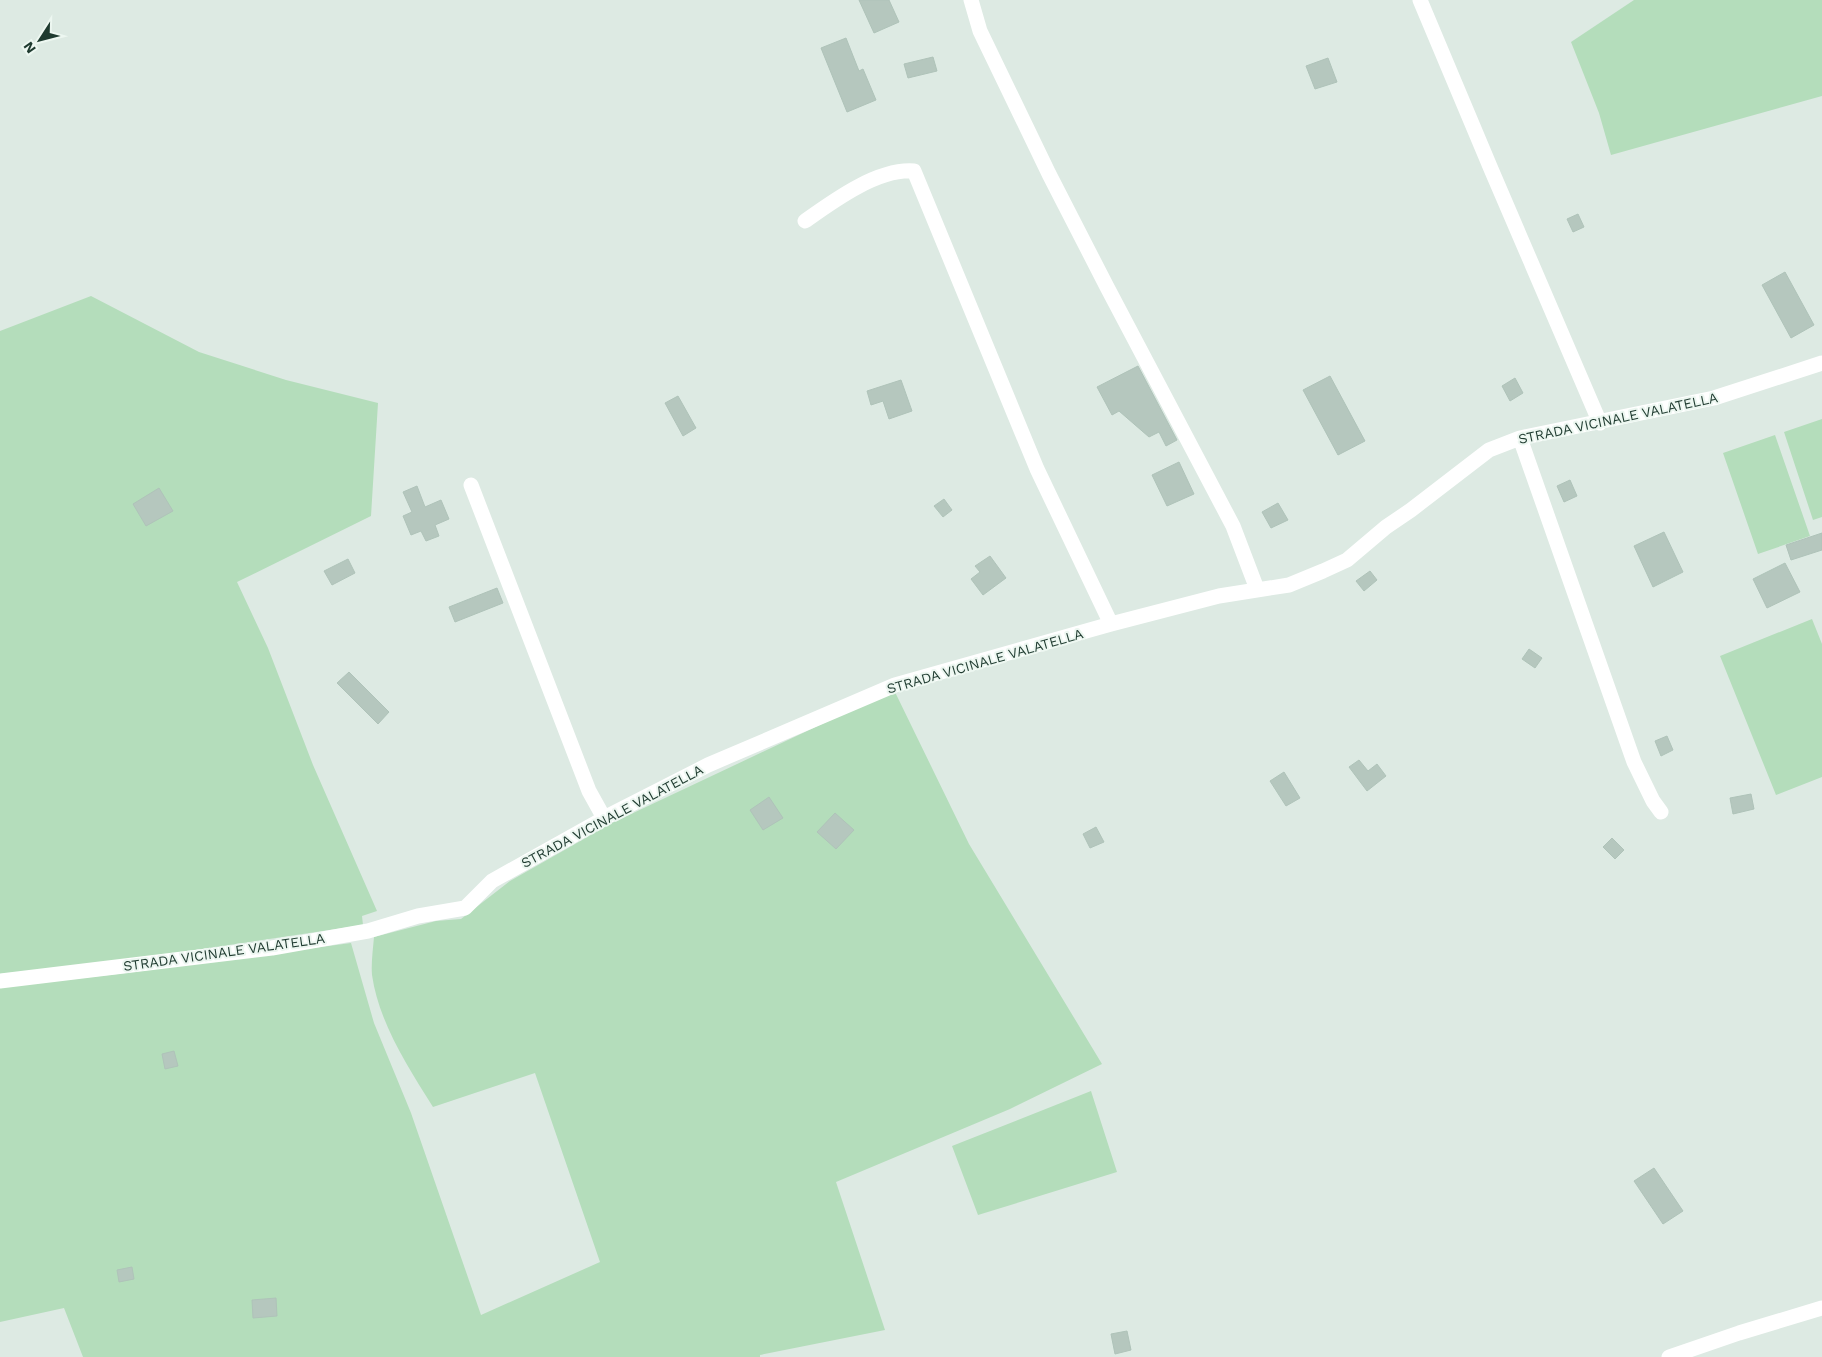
<svg xmlns="http://www.w3.org/2000/svg" width="1822" height="1357" font-family="'Work Sans',sans-serif">
  <rect width="100%" height="100%" fill="#ddeae3"/>
  <!-- green -->
  <path fill="#b4ddbb" d="M1634,0H1822V96L1611,155L1599,113L1571,42Z
    M91,296L199,352L286,380L378,403L371,516L237,582L268,648L313,765L377,911L362,916L363,925L121,961L0,974V331Z
    M1822,419V517L1813,520L1784,432Z
    M1775,435L1810,536L1758,554L1723,453Z
    M1812,619L1822,644V777L1776,795L1720,656Z
    M894,690L969,844L1102,1064L1010,1109L836,1182L885,1330L760,1355V1357H83L64,1308L0,1322V987L118,974L351,943L374,1023L411,1113L481,1315L600,1262L535,1073L433,1107C408,1067 379,1023 372,975C371,963 373,949 374,937L436,921L461,919L510,881L612,823Z
    M1091,1091L1117,1172L978,1215L952,1146Z"/>
  <!-- building -->
  <path fill="#b5c7be" stroke="#afc3b9" d="M859,0H889L899,22L874,33Z
    M846,38L859,71L863,69L876,100L847,112L821,48Z
    M933,57L937,71L908,78L904,64Z
    M1328,58L1337,82L1315,89L1306,66Z
    M1578,214L1584,227L1573,232L1567,219Z
    M1785,272L1814,325L1791,338L1762,285Z
    M1138,366L1177,440L1166,446L1159,432L1149,437L1119,411L1112,415L1097,387Z
    M1330,376L1365,441L1338,455L1303,390Z
    M1515,378L1523,393L1510,401L1502,386Z
    M901,380L912,411L889,419L883,401L871,405L867,391Z
    M678,396L696,428L683,436L665,403Z
    M1179,462L1194,494L1167,506L1152,475Z
    M1570,480L1577,496L1564,502L1557,486Z
    M417,486L425,507L441,500L449,519L435,525L439,536L426,541L421,531L411,535L403,516L412,512L403,492Z
    M159,488L173,511L146,526L133,504Z
    M944,499L952,510L943,517L934,506Z
    M1278,503L1288,520L1271,528L1262,512Z
    M1664,532L1683,572L1653,587L1634,546Z
    M1822,533V550L1791,560L1786,545Z
    M990,556L1006,578L983,595L971,579L980,572L975,566Z
    M348,559L355,573L332,585L324,571Z
    M1785,563L1800,592L1767,608L1753,579Z
    M1370,571L1377,580L1364,591L1356,581Z
    M497,588L503,603L455,622L449,607Z
    M1529,649L1542,658L1535,668L1522,659Z
    M349,672L389,712L378,724L337,683Z
    M1667,736L1673,750L1661,756L1655,741Z
    M1359,760L1368,771L1377,764L1386,776L1367,791L1349,767Z
    M1284,772L1300,798L1286,806L1270,781Z
    M1751,794L1754,809L1733,814L1730,798Z
    M769,797L783,818L763,830L750,810Z
    M835,813L854,830L836,849L817,832Z
    M1096,827L1104,842L1090,848L1083,834Z
    M1612,838L1624,850L1615,859L1603,847Z
    M174,1051L178,1066L165,1069L162,1054Z
    M1654,1168L1683,1211L1663,1224L1634,1181Z
    M132,1267L134,1279L119,1282L117,1270Z
    M276,1298L277,1316L253,1318L252,1300Z
    M1127,1331L1131,1350L1115,1354L1111,1334Z"/>
  <g fill="none" stroke-linecap="round" stroke-linejoin="round">
    <!-- minor -->
    <path stroke="#fff" stroke-width="15" d="M971,0L980,31L1049,174L1107,287L1233,526L1257,589
      M1420,0L1491,169L1600,423
      M805,221C833,201 878,168 914,171L1037,469L1111,624
      M1520,438L1634,762L1653,801L1661,812
      M471,485L589,791L604,818
      M0,981L272,948L368,931L418,916L465,908L492,881L610,815L708,765L895,685L1111,624L1219,596L1289,585L1323,571L1347,560L1386,527L1411,510L1489,450L1520,438L1714,398L1822,363
      M1669,1357L1739,1333L1822,1308"/>
  </g>
  <g text-anchor="middle" stroke-width="4" stroke-linejoin="round" paint-order="stroke">
    <!-- street labels -->
    <g font-size="14" fill="#1e3a2f" stroke="#edf7f1">
      <text transform="translate(1618 418) rotate(-12)" y="5">STRADA VICINALE VALATELLA</text>
      <text transform="translate(985 661) rotate(-16)" y="5">STRADA VICINALE VALATELLA</text>
      <text transform="translate(612 816) rotate(-28)" y="5">STRADA VICINALE VALATELLA</text>
      <text transform="translate(224 952) rotate(-8)" y="5">STRADA VICINALE VALATELLA</text>
    </g>
  </g>
  <!-- north arrow -->
  <g transform="translate(40 40) rotate(234)" stroke="#edf7f1" stroke-width="4" paint-order="stroke">
  <path d="M0-4L9 19L0 12L-9 19Z" fill="#1e3a2f"/>
  <text y="-8" font-size="14" font-weight="bold" text-anchor="middle" fill="#1e3a2f">N</text>
  </g>
</svg>
